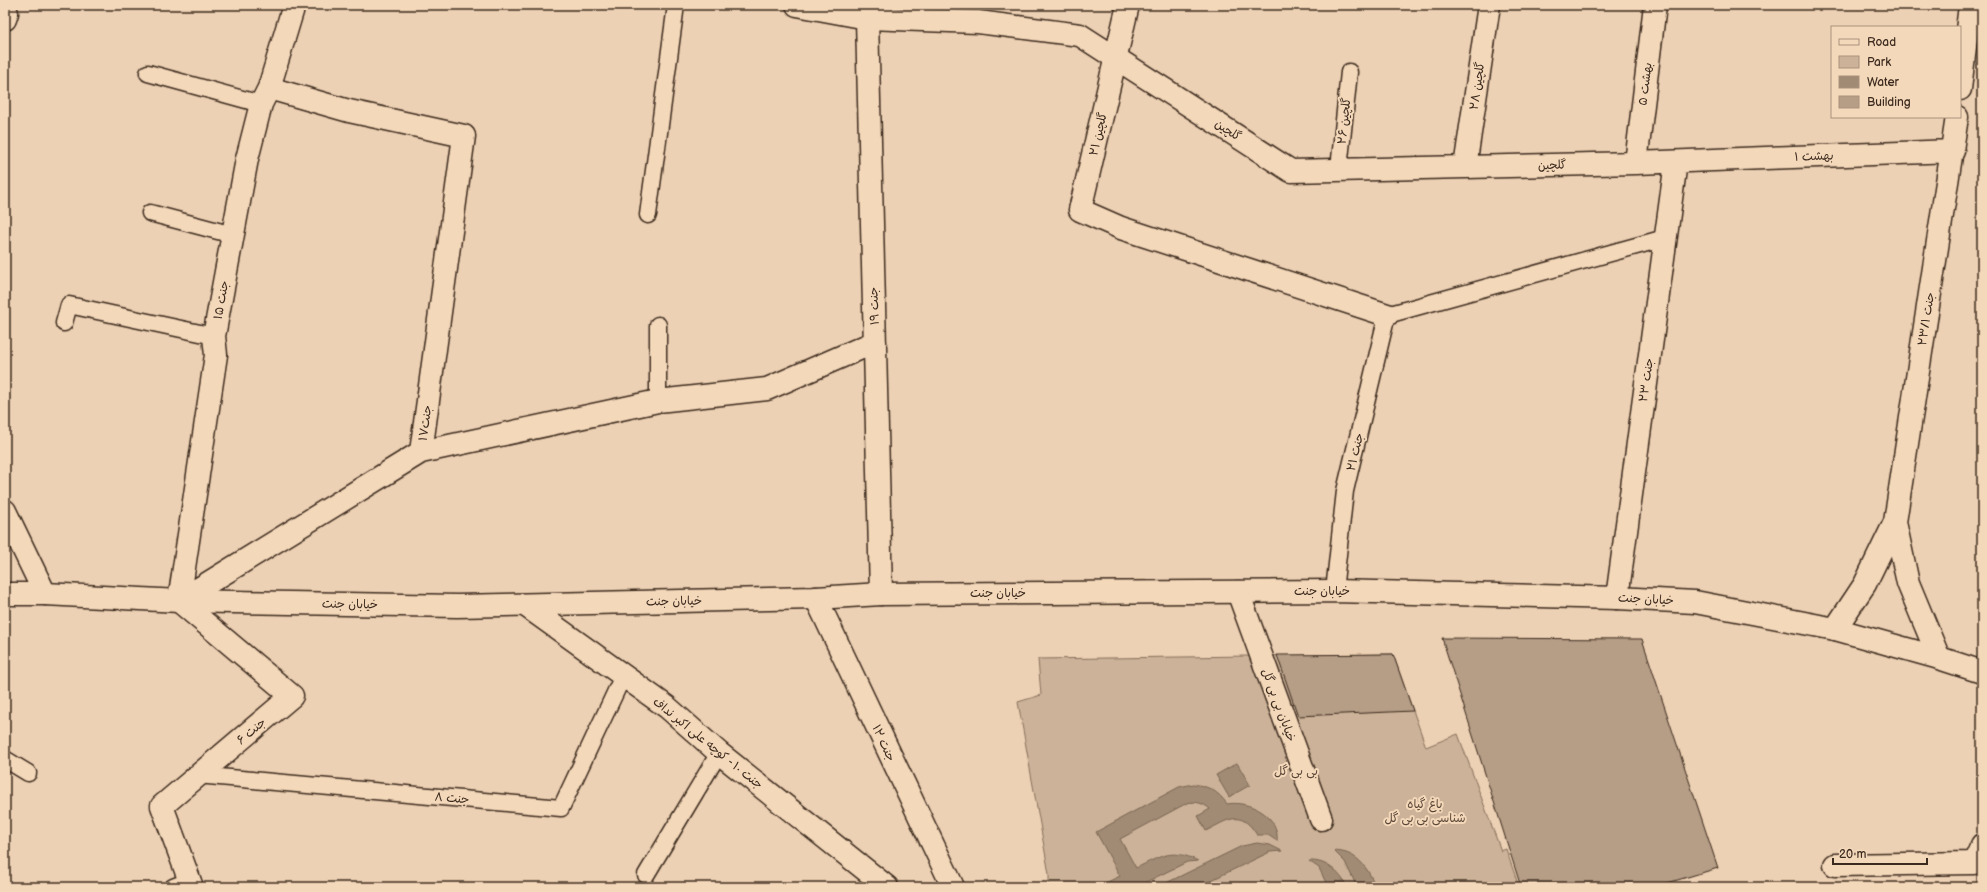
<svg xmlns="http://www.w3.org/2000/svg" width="1987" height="892" font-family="'Balsamiq Sans','Playpen Sans Arabic',sans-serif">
  <rect width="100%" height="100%" fill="#edd1b4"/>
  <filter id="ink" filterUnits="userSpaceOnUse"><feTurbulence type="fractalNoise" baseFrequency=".025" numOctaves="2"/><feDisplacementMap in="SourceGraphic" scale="8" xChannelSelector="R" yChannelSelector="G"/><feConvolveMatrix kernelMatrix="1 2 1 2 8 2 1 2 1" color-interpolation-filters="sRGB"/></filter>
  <g filter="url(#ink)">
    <!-- green -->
    <path fill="#ccb298" stroke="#846e5b" d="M1393,654L1426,747L1458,734L1501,851L1506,849L1519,887H1049V874L1018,702L1041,695L1038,659Z"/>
    <!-- water -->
    <path fill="#a18b74" stroke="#786452" d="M1237,763L1250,785L1229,797L1216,775Z
      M1193,784C1208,786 1218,791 1227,804C1248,800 1280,815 1277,841L1268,835H1257C1241,809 1229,819 1206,831L1198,816L1210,809C1203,803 1196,801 1187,803L1120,839L1136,868C1160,857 1171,847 1198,861L1187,862L1144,883L1146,887H1097L1120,876L1096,832L1179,787Z
      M1257,843L1270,845L1282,851L1270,852L1197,887L1160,886L1242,846Z
      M1334,851C1358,852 1367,867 1376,887H1357L1345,862Z
      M1309,861C1326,860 1340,872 1347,887H1328L1319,868Z"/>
    <!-- building -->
    <path fill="#b59d86" stroke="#3b2a1e" d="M1442,638L1642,639L1718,868L1654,887H1521Z
      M1393,654L1413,711L1298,716L1277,655Z"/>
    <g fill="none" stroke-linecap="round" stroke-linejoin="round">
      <defs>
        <path id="lane" d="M148,73L261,104
          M1339,169L1349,72
          M150,213L233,235
          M648,215L676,5
          M64,323L69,305L214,336
          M658,401V325
          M1334,591L1345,491L1387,315L1665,238
          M5,759L28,773
          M197,775L561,808L623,676
          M646,875L719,753
          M173,887L189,881"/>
        <path id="street" d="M797,5L867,18L978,22L1080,35L1291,171L1636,163L1953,151
          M1128,5L1080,210L1121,228L1387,315
          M867,18L881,594
          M5,19L7,13
          M269,88L349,111L464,136L421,452
          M1960,89L1970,5
          M1636,163L1655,5
          M1465,167L1489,5
          M5,511L45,594
          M1895,522L1957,117
          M1238,592L1321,819
          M816,598L953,887
          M1617,598L1676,162
          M179,601L421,452L658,401L767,389L875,342
          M179,601L216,355L214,336L247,159L261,104L269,88L294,5
          M179,601L292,696L162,806L192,887
          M525,605L667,707L719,753L887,887
          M1835,629L1865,584L1895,522L1908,583L1939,658
          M1835,865L1974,863L1982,845"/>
        <path id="secondary" d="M5,594H45L179,601L457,606L816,598L881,594L1334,591L1617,598L1695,602L1835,629L1939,658L1982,672"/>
      </defs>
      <!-- lane casing -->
      <use href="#lane" stroke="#3b2a1e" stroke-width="19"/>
      <!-- street casing -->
      <use href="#street" stroke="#3b2a1e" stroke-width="25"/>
      <!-- secondary casing -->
      <use href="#secondary" stroke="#3b2a1e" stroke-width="25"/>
      <!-- lane -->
      <use href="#lane" stroke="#f4d8ba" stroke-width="16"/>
      <!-- street -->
      <use href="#street" stroke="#f4d8ba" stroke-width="22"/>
      <!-- secondary -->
      <use href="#secondary" stroke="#f4d8ba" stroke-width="22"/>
    </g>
  </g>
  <g text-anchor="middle" stroke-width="4" stroke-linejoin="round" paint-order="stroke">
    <!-- street labels -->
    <g font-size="12" fill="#3b2a1e" stroke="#f4d8ba">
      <text transform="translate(1645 84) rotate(-83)" y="4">بهشت ۵</text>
      <text transform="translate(1477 86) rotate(-82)" y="4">گلچین ۲۸</text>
      <text transform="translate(1344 121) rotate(-84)" y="4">گلچین ۲۶</text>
      <text transform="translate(1228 130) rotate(33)" y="4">گلچین</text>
      <text transform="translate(1098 134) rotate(-77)" y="4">گلچین ۲۱</text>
      <text transform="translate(1814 156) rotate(-2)" y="4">بهشت ۱</text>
      <text transform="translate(1552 165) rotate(-2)" y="4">گلچین</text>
      <text transform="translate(221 300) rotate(-80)" y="4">جنت ۱۵</text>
      <text transform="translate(874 306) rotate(-92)" y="4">جنت ۱۹</text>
      <text transform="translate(1926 319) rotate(-81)" y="4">جنت ۲۳/۱</text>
      <text transform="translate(1646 380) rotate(-82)" y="4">جنت ۲۳</text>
      <text transform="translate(425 423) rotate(-82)" y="4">جنت۱۷</text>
      <text transform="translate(1355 452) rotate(-77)" y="4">جنت ۲۱</text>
      <text x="1322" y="595">خیابان جنت</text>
      <text x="998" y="597">خیابان جنت</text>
      <text transform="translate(1646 599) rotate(3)" y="4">خیابان جنت</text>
      <text transform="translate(674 601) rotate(-1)" y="4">خیابان جنت</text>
      <text transform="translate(350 604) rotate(1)" y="4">خیابان جنت</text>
      <text transform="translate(1279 705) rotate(70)" y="4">خیابان بی بی گل</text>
      <text transform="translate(251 731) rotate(-40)" y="4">جنت ۶</text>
      <text transform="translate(708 743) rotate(39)" y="4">جنت ۱۰ - کوچه علی اکبر نداف</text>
      <text transform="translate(884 743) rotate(65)" y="4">جنت ۱۲</text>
      <text transform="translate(452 798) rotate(5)" y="4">جنت ۸</text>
    </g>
    <!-- park labels -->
    <g font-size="12" fill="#584536" stroke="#f4d8ba">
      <text x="1296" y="775">بی بی گل</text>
      <text x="1425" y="808">باغ گیاه<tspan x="1425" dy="14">شناسی بی بی گل</tspan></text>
    </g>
  </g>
  <!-- margin -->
  <rect width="1987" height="892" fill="none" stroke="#f4d8ba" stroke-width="20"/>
  <rect x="10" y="10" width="1967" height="872" fill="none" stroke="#3b2a1e" stroke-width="1.5" filter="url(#ink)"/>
  <!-- legend -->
  <rect x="1831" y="26" width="130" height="92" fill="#f4d8ba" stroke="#aa927c"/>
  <rect x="1839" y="39" width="20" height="6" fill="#f4d8ba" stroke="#aa927c"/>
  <text x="1867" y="46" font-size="12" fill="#3b2a1e">Road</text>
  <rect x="1839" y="56" width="20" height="12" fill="#ccb298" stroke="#aa927c"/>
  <text x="1867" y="66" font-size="12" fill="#3b2a1e">Park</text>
  <rect x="1839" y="76" width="20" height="12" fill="#a18b74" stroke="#aa927c"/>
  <text x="1867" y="86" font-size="12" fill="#3b2a1e">Water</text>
  <rect x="1839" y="96" width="20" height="12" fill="#b59d86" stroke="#aa927c"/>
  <text x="1867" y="106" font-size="12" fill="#3b2a1e">Building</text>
  <!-- scale -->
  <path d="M1833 858v6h94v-6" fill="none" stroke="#3b2a1e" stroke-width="2"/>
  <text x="1839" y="858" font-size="12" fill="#3b2a1e" stroke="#f4d8ba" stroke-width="3" paint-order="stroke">20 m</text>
</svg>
